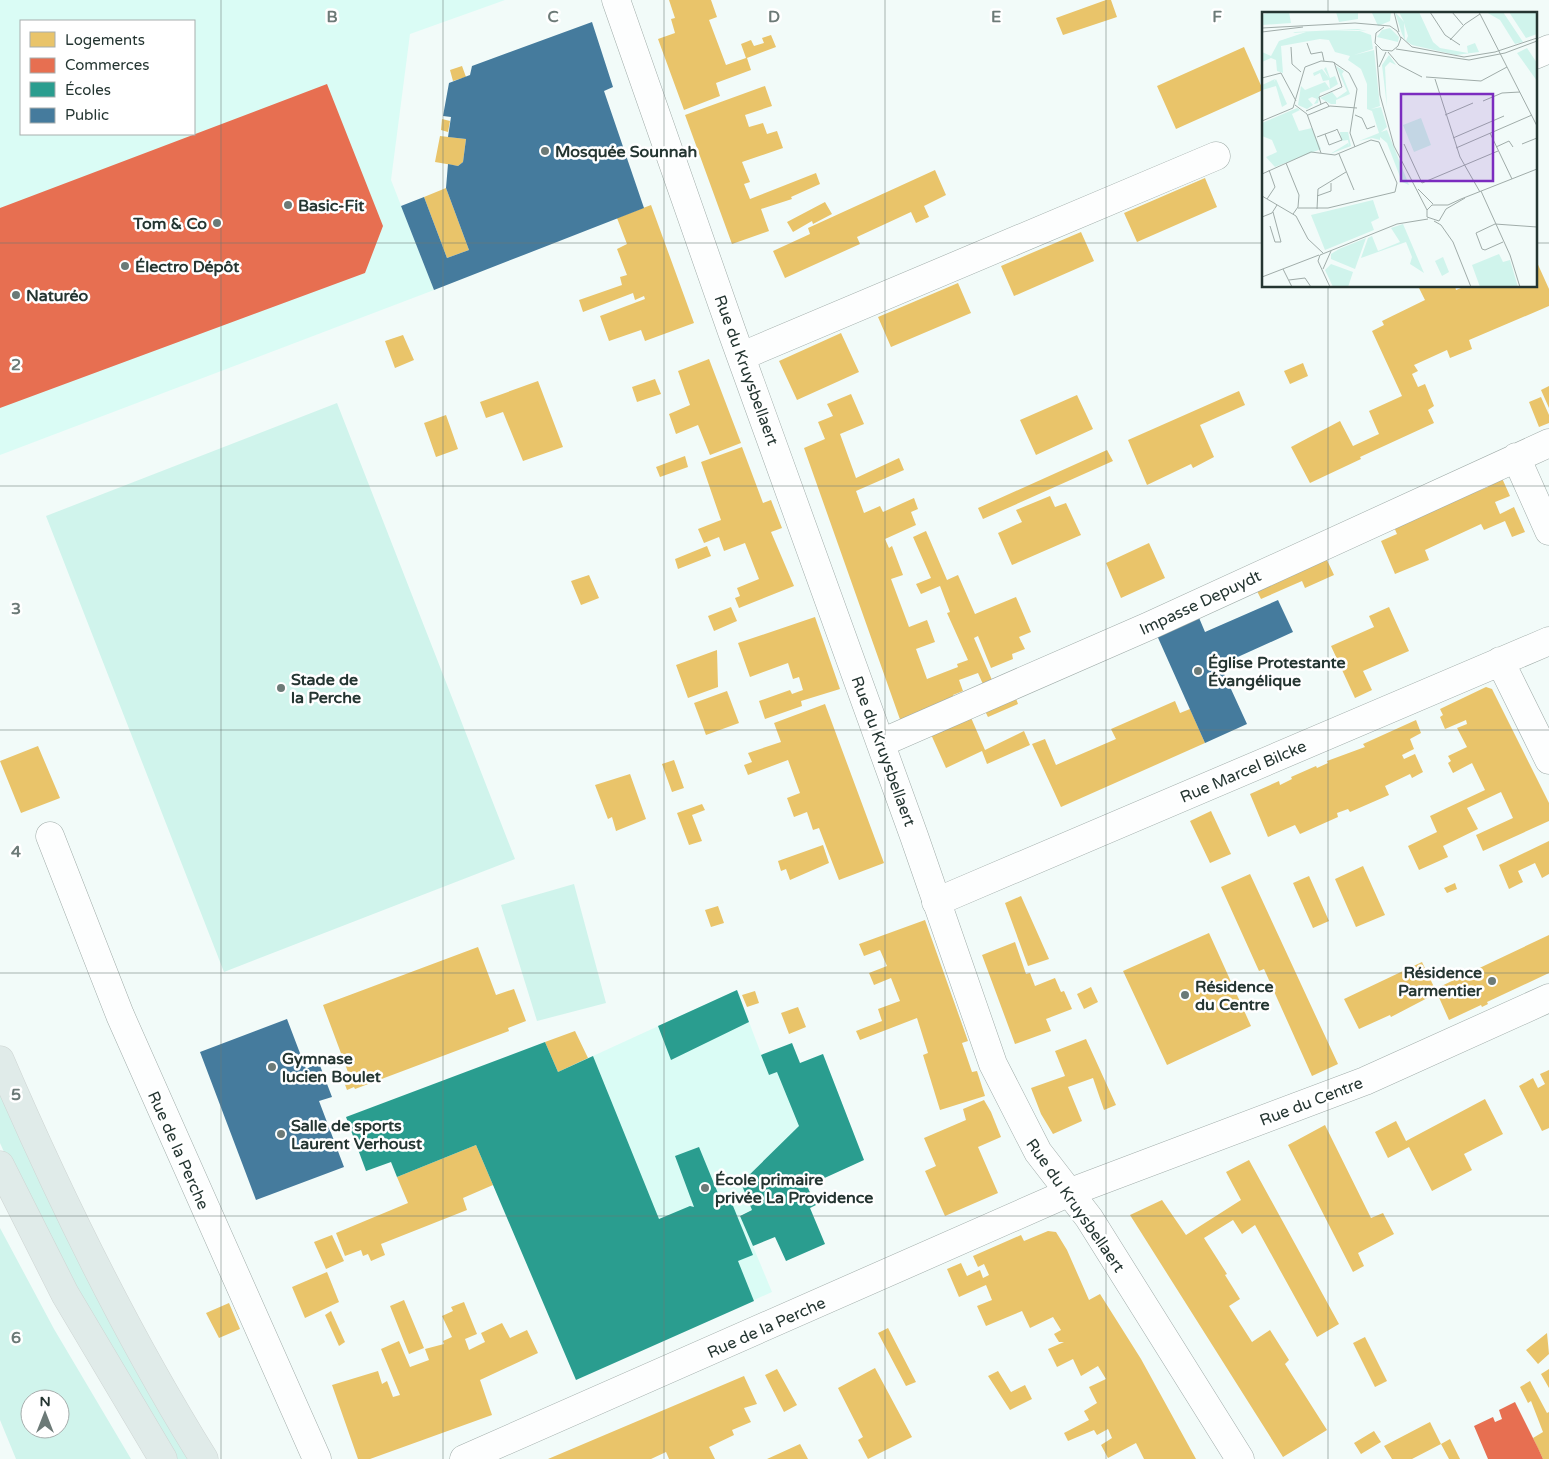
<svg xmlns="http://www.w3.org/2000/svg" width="1549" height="1459" font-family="'Varela Round',sans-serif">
  <rect width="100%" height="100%" fill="#f2fbf9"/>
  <!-- built -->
  <path fill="#dafcf5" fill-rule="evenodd" d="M0,0H505L410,34L391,180L434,290L0,455ZM21,21H194V134H21Z
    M737,990L769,1075L823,1054L864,1160L740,1215L772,1292L673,1336L607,1090L593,1056Z"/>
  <!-- green -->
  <path fill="#d0f4ec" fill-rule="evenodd" d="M337,403L515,859L224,972L46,516Z
    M574,884L606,1003L537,1021L501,905Z
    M0,1085L193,1459H173L122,1374L8,1161L0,1143Z
    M0,1228L54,1329L131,1459H16L0,1420ZM30,1399H60V1429H30Z"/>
  <!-- homes -->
  <path fill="#e9c46a" d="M669,0H711L717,17L709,20L726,65L746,58L741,44L751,40L754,46L764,43L762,38L771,35L776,47L747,58L751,70L716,83L720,96L684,110L658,39L675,33L671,19L675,18Z
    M1106,0H1111L1117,17L1063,35L1056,18Z
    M1244,47L1263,90L1176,129L1157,86Z
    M462,66L466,77L453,81L450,70Z
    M765,86L772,106L745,115L749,127L763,123L767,134L777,131L783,148L742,162L750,182L744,184L750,199L816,173L820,184L791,197L792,199L761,209L769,231L732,244L685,115Z
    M442,119L450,121L448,132L441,130Z
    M440,136L466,139L463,162L458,166L435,162Z
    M935,170L946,195L924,206L929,217L916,223L911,212L857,237L860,244L785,278L773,251L810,234L808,228Z
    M1205,178L1217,207L1137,242L1124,213Z
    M446,188L469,250L447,258L424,197Z
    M825,202L832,214L813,224L812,221L793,232L787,222Z
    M651,205L694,323L645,341L641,330L609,341L600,316L645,299L644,296L635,300L633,293L583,312L579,300L622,285L620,277L627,275L617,249L627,244L617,218Z
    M1081,232L1094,261L1014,296L1001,266Z
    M1535,258L1549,289V306L1469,340L1472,349L1450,358L1447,350L1414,365L1418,371L1412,374L1418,387L1425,384L1434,406L1428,410L1434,423L1360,457L1361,459L1310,483L1291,447L1340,421L1353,446L1379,434L1369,411L1402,396L1372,331L1384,325L1382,321L1425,300L1418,286H1455L1456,290L1466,286H1535Z
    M958,283L971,313L891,347L878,317Z
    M841,333L859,372L797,400L779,361Z
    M403,335L414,360L395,368L385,341Z
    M709,359L741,443L710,455L698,425L676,434L669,414L690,405L678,371Z
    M1303,363L1308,376L1290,384L1284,371Z
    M655,379L661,394L637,402L632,387Z
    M538,381L563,447L523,461L503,412L486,418L480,402Z
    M1549,386V408L1541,390Z
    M1239,391L1245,405L1200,425L1214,457L1193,468L1191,464L1147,485L1128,440Z
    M851,394L864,424L840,434L856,478L899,458L904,470L856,491L864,513L880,506L883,512L914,498L918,509L911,512L916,525L885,539L889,548L892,546L903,575L891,579L909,627L927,620L935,642L916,649L927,679L958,667L957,664L968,660L947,613L950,612L940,586L921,594L916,584L931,578L913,537L926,531L947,580L958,575L975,614L1016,597L1031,632L1019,637L1025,649L1012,654L1013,659L991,668L978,636L974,638L995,687L986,691L978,673L959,680L963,691L953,695L956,703L902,725L804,448L825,439L818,422L833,416L827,404Z
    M1077,395L1093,429L1036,455L1020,420Z
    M1541,397L1549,415V423L1539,427L1529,402Z
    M446,415L458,449L436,457L424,423Z
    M742,447L763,503L771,500L782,528L771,532L794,586L739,608L735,598L740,596L737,588L759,579L745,543L724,551L719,537L704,543L698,529L721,520L701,462Z
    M1107,450L1113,461L983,519L978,508Z
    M685,456L688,467L660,477L656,467Z
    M1501,476L1510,496L1495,502L1500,514L1514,507L1525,532L1512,537L1505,521L1484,530L1481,524L1425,550L1429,560L1395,574L1381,541L1397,534L1393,525L1488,487L1486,482Z
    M1050,496L1055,507L1066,503L1081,535L1012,565L998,533L1022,522L1016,510Z
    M1149,543L1165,578L1121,598L1106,563Z
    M707,546L711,556L678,569L675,559Z
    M1326,558L1334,575L1305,588L1302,581L1261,599L1256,589Z
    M589,575L599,598L581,605L571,581Z
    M731,607L737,621L714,631L708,616Z
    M1389,607L1409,651L1363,671L1372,690L1355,698L1331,646L1374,627L1369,616Z
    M815,617L840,689L801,701L802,706L765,719L759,701L790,690L792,694L803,690L799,677L793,679L788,663L750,677L738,643Z
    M717,650L718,687L688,698L676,665Z
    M1486,687L1492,689L1549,803V821L1483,851L1476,835L1513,818L1501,792L1467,808L1478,829L1443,846L1448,857L1419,870L1408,846L1437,832L1430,816L1485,790L1472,763L1453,773L1448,763L1451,761L1448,756L1467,747L1457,728L1467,724L1466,720L1445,729L1440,717L1443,715L1440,709Z
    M727,691L739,723L706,735L694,703Z
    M1014,693L1018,704L988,717L983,707Z
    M1175,701L1180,713L1190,709L1205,743L1061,807L1032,744L1045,739L1056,765L1116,739L1111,729Z
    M825,704L884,863L839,880L819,828L813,830L807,812L794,817L787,798L800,793L788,760L748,775L744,765L752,762L748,753L781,742L774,723Z
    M969,713L985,750L1024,731L1030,745L987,764L982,751L946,768L929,730Z
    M1416,720L1421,733L1410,739L1414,749L1402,755L1404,759L1415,754L1423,772L1412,778L1410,774L1385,786L1389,795L1350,812L1348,809L1337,813L1338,817L1300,834L1295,825L1268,837L1250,794L1279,781L1280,785L1292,779L1291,777L1316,766L1317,768L1328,763L1327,761L1365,747L1363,744Z
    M38,746L60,798L21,813L0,761Z
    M674,760L684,788L672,792L662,764Z
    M630,774L646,819L616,831L612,817L608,819L595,785Z
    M702,804L705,810L692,815L702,841L689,845L677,813Z
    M1211,811L1231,854L1210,863L1190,821Z
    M1549,841V874L1542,878L1535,863L1518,871L1523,882L1509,889L1499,865Z
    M823,845L829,863L790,880L786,869L781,871L778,861Z
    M1363,866L1385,915L1356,927L1335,879Z
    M1250,874L1338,1064L1312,1076L1264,969L1259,971L1221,887Z
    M1309,876L1329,921L1313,928L1293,883Z
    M1455,883L1457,889L1447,893L1444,888Z
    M1021,896L1049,959L1028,966L1005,903Z
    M718,906L724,923L711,927L705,910Z
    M925,920L968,1041L962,1043L972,1072L977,1071L985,1096L940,1110L923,1055L928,1053L917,1018L860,1040L856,1031L882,1021L878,1009L900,1001L891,978L874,985L869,973L887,966L880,950L864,956L859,944Z
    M1209,933L1251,1026L1167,1065L1123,971Z
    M1549,935V973L1487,1002L1488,1004L1482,1007L1481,1005L1449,1020L1437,993L1391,1017L1390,1015L1359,1029L1344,999L1422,962L1435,989Z
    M1015,942L1026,974L1030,973L1035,986L1055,978L1061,992L1064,991L1072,1009L1046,1019L1051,1031L1015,1044L982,955Z
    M478,947L496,995L514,989L526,1021L508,1028L509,1031L355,1089L354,1087L347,1090L341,1074L348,1072L323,1005Z
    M1091,987L1098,1002L1084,1009L1077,994Z
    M755,991L759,1003L747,1007L742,995Z
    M798,1007L806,1027L789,1034L781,1013Z
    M575,1031L588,1058L558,1072L545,1042Z
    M1086,1039L1116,1105L1104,1110L1093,1078L1068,1087L1082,1121L1053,1134L1041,1114L1031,1088L1065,1076L1055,1051Z
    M1549,1070V1128L1542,1131L1519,1086L1533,1078L1538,1088L1545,1084L1540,1074Z
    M1485,1099L1503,1134L1464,1154L1472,1170L1432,1191L1409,1147L1388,1158L1375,1132L1396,1121L1406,1141Z
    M984,1100L991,1112L1001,1137L978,1147L998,1193L945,1216L925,1171L936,1166L924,1138L966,1120L963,1109Z
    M1325,1125L1371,1218L1383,1213L1394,1234L1358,1253L1364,1266L1353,1272L1288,1145Z
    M476,1145L493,1185L463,1198L467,1210L381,1244L385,1255L371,1261L368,1254L363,1256L361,1250L345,1256L336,1233L408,1203L397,1177Z
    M1249,1160L1339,1324L1317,1337L1255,1225L1242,1234L1233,1220L1204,1238L1227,1274L1225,1275L1240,1299L1229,1306L1252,1342L1270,1330L1289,1360L1285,1364L1327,1430L1283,1457L1130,1215L1162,1200L1186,1235L1241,1200L1226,1172Z
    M1048,1231L1056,1232L1067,1250L1089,1300L1100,1294L1141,1359L1196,1459H1144L1136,1443L1108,1458L1101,1445L1112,1438L1108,1429L1097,1435L1094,1430L1068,1441L1064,1433L1089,1420L1084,1411L1097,1403L1089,1387L1106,1379L1098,1366L1081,1376L1073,1359L1057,1367L1048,1349L1064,1342H1059L1054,1334L1061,1330L1053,1317L1030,1328L1022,1311L986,1326L977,1306L992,1300L986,1285L959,1297L947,1269L961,1263L967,1276L980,1270L983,1278L989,1275L984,1264L978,1267L973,1256L1021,1235L1024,1241Z
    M332,1235L344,1261L326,1269L314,1242Z
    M327,1272L339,1302L305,1318L292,1287Z
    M404,1300L424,1348L409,1354L390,1306Z
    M464,1302L477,1334L465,1339L469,1350L485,1342L481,1333L502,1323L510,1338L527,1330L538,1353L480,1380L492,1415L370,1459H358L332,1385L378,1371L382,1384L387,1381L393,1397L400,1395L381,1349L399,1341L410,1367L429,1360L425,1349L444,1344L443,1341L452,1337L442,1316L453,1311L451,1307Z
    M229,1303L240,1329L219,1338L206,1313Z
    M331,1311L345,1342L339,1346L325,1315Z
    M888,1328L916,1382L906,1386L878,1333Z
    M1547,1333L1549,1354L1538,1364L1526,1350Z
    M1365,1337L1387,1381L1375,1387L1353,1343Z
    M875,1368L912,1437L868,1459L858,1440L863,1437L838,1388Z
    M777,1369L797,1405L784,1412L765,1375Z
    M1549,1369V1388L1541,1374Z
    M998,1371L1011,1392L1025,1385L1032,1399L1010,1410L988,1376Z
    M744,1376L757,1404L744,1408L751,1422L732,1430L734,1435L709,1447L715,1459H669L666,1452L651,1459H548Z
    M1530,1381L1547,1413L1549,1412V1459H1543L1533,1438L1543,1432L1531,1401L1528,1403L1520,1387Z
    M1430,1422L1441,1444L1412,1459H1392L1384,1446Z
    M1374,1431L1381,1442L1361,1454L1354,1443Z
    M1450,1439L1460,1459H1449L1441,1444Z
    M800,1444L808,1459H767Z"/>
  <!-- shops -->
  <path fill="#e76f51" d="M327,84L383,226L365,273L0,408V208Z
    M1515,1402L1538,1448L1543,1459H1488L1474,1426L1493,1417L1495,1422L1502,1419L1499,1410Z"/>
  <!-- schools -->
  <path fill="#2a9d8f" d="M737,990L749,1022L671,1060L658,1026Z
    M545,1042L558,1072L593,1056L659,1219L690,1206L694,1207L675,1156L699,1147L722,1203L715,1206L716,1207L731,1201L753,1255L738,1261L754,1301L576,1380L476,1145L397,1177L391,1162L366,1171L346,1117Z
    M792,1043L800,1063L823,1054L864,1160L807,1186L816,1205L810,1208L825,1244L786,1261L775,1237L753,1246L740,1216L752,1210L741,1183L799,1126L777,1072L769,1075L761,1055Z"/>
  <!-- public -->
  <path fill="#457b9d" d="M592,22L613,87L604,91L644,208L434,290L401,206L424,197L447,258L469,250L446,188L448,164L458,166L463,162L466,139L448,137L451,117L443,116L449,83L470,75L472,66Z
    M1278,600L1293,632L1220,665L1247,724L1205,743L1155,631L1197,613L1205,632Z
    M287,1019L306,1069L319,1063L332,1097L319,1101L344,1167L256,1200L200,1052Z"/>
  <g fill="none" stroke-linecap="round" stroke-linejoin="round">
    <defs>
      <path id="minor" d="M1535,55L1549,49
        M742,356L1216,156
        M1516,457L1549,531
        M1500,661L1549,760
        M881,743L1149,626L1549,443
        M50,836L120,1015L317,1459
        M936,902L1549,641
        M464,1459L1068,1193L1365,1081L1549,998"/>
      <path id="tertiary" d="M616,0L732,332L914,836L993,1064L1038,1152L1089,1218L1240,1459"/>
      <path id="primary" d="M0,1060C59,1197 125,1332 204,1459
        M0,1165L65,1294L163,1459"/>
    </defs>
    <!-- minor casing -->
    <use href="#minor" stroke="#a0aca9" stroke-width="29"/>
    <!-- tertiary casing -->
    <use href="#tertiary" stroke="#a0aca9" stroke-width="29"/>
    <!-- primary casing -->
    <use href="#primary" stroke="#ced5d3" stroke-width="29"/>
    <!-- minor -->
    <use href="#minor" stroke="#fdfefe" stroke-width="28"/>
    <!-- tertiary -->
    <use href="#tertiary" stroke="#fdfefe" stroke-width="28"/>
    <!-- primary -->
    <use href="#primary" stroke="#e0ebe9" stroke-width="28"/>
  </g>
  <!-- grid -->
  <path fill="none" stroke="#6c7a77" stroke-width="1" stroke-opacity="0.55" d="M221,0V1459M443,0V1459M664,0V1459M885,0V1459M1106,0V1459M1328,0V14M0,243H1263M1535,243H1549M1328,286V1459M0,486H1549M0,730H1549M0,973H1549M0,1216H1549"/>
  <!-- markers -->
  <g fill="#6c7a77" stroke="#fff" stroke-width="2">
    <circle cx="545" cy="151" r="5"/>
    <circle cx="288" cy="205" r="5"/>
    <circle cx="217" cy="223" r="5"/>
    <circle cx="125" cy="266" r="5"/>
    <circle cx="16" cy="295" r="5"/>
    <circle cx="1198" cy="671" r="5"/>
    <circle cx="281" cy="688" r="5"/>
    <circle cx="1492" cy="981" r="5"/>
    <circle cx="1185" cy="995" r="5"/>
    <circle cx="272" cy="1067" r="5"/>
    <circle cx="281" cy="1134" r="5"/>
    <circle cx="705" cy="1188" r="5"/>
  </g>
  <g text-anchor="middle" stroke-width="5" stroke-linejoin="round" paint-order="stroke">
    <!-- poi labels -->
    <g font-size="16" font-weight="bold" fill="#243531" stroke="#fff" text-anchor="start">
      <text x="555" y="157">Mosquée Sounnah</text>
      <text x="298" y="211">Basic-Fit</text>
      <text x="207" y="229" text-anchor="end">Tom &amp; Co</text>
      <text x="135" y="272">Électro Dépôt</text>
      <text x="26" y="301">Naturéo</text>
      <text x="1208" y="668">Église Protestante<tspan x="1208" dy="18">Évangélique</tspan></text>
      <text x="291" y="685">Stade de<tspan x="291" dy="18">la Perche</tspan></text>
      <text x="1482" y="978" text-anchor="end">Résidence<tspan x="1482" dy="18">Parmentier</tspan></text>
      <text x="1195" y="992">Résidence<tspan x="1195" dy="18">du Centre</tspan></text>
      <text x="282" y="1064">Gymnase<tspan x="282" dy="18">lucien Boulet</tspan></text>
      <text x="291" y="1131">Salle de sports<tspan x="291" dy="18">Laurent Verhoust</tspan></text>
      <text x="715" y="1185">École primaire<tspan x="715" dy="18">privée La Providence</tspan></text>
    </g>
    <!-- street labels -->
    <g font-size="16" fill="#243531" stroke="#fff">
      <text transform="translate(747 370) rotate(70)" y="6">Rue du Kruysbellaert</text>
      <text transform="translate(1200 602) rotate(-25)" y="6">Impasse Depuydt</text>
      <text transform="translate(884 751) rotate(70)" y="6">Rue du Kruysbellaert</text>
      <text transform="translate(1243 771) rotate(-23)" y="6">Rue Marcel Bilcke</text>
      <text transform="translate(1311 1101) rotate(-21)" y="6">Rue du Centre</text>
      <text transform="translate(179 1150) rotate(66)" y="6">Rue de la Perche</text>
      <text transform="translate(1076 1205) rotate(55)" y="6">Rue du Kruysbellaert</text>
      <text transform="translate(766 1327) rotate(-24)" y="6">Rue de la Perche</text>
    </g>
  </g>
  <!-- overview -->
  <g transform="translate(1262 12)">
    <rect width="275" height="275" fill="#f2fbf9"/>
    <path d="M8,0H27L29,11L0,13V3ZM74,0L96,1V7L77,10ZM129,0L128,9L116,14L110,1ZM133,0L142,10L137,0H157L171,30L178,36L206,41L205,34L213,31L217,40L194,43L150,33L144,29L146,24L142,11L143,28L140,22ZM224,0H241L261,30L253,32L238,8ZM247,0H275V22L264,26ZM128,16L137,25L136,30L115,25L120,18ZM96,17L105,19L96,18L65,19H98L109,23L111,37L92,43L112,38L118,94L109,97L119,95L125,115L119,120L125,118L147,173L140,170L125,131L118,125V128L110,126L97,129L117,121L110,99L105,97V72L99,57L86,48L88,44L73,40L67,28L58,27L19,34L21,61L15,59L14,48L9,46L0,50V40L9,44L17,29L44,20L31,21L33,20ZM265,36L275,51V69L255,41ZM127,43L134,53L128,50L123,55L125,95L120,53ZM74,54L82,59L80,62L88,82L74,88V92H69L58,86L70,80L75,86L85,79ZM64,55L68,66L73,64L76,72L68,77L67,68L61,69L58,61L52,64L51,61L60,57L67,66L62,57ZM13,67L12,70L14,67L25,92L20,95L14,74L0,78V73ZM63,70L68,77L58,81L56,91L52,92L55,87L50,85L46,87L51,93L45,97L36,93L39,74L43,78ZM35,96L38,98L30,102L37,119L50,116L59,137L13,155L4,145L15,140L10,128L0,124V111ZM159,106L169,133L152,140L141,113ZM78,120H86L89,134L68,142L86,131L87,134L86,128L79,129ZM111,188L117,206L109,210L112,218L63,238L49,203ZM141,212L162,261L148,252L150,245L144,230L99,246L106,226L110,224L116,239L138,230L129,216ZM104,226L93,257L69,247V242L77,237ZM237,242L241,250L248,248L256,275H218L210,253ZM181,245L187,260L180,264L173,249ZM69,252L91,260L86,275H71L63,258Z" fill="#d0f4ec"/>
    <path fill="none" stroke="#a0aca9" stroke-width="1" d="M132,0L137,20M168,0L183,23L198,33M190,0L201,13M217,0L275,114M0,16L93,11L128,14L135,19L139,26L136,34L130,39L120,38L113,31L114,21L122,15M0,20L41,15M139,25L150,35L202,45L233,40L275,26M188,28L203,12L218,2M45,31L49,42L60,40L62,49M114,34L118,83L132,134L165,198M29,35L30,52L39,60M134,37L207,48L243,41L275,29M126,40L137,53L160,65M117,55L124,40M164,65L219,69L245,55M0,66L19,61L34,89M173,67L198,145L218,180M221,89L240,81L258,80M59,92L57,85L80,75L72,50M33,93L45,102L59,141M44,99L64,90L67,94M46,103L68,94L95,96M93,103L100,106L105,117L113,114M183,103L211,91M0,109L31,96L43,55L59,49L71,50L87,61L95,77L88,121L93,135M228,121L250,167M55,125L74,118L75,117L80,128L67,133L63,122M191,126L242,104M142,132L160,171L236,139M260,132L275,126M234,135L247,129L251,135M194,136L270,103M77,142L92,178M24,151L37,183L36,195L31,202M0,162L49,140L73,143L109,128L117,130L135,171L133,180L66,196H36M156,177L171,192M219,179L248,243L258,275M0,184L34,204L46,227L61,241M55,184L69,179V171M203,186L184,197L177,209L165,205V198L170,193H186L199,187L275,157M5,187L13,175L7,158M55,197L56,177L84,160M0,205L10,201L15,193M172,209L179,213L191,230L209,275M233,212L214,221L220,237L223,238L241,230M233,212L275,215M8,214L13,230H19L11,200M21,257L30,275M61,257L69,239M0,265L57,243M27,268L43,266L49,275M68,275L56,249L58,243L135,212L166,207"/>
    <path fill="#7b2cbf" fill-opacity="0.15" stroke="#7b2cbf" stroke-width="2.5" d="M139,82H231V169H139Z"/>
    <rect width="275" height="275" fill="none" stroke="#243531" stroke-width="2.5"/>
  </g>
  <g font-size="16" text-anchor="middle" font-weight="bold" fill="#6c7a77" stroke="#fff" stroke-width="5" stroke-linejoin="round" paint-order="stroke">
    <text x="332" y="22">B</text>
    <text x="553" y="22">C</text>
    <text x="774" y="22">D</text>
    <text x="996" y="22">E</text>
    <text x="1217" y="22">F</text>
    <text x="16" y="370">2</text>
    <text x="16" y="614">3</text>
    <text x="16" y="857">4</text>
    <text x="16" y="1100">5</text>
    <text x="16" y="1343">6</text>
  </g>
  <!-- legend -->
  <rect x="20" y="20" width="175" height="115" fill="#ffffff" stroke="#a7aead"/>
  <rect x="30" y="32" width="25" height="15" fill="#e9c46a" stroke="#a7aead"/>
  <text x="65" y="45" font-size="15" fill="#243531">Logements</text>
  <rect x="30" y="58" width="25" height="15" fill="#e76f51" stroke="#a7aead"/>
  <text x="65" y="70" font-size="15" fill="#243531">Commerces</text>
  <rect x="30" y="82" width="25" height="15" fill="#2a9d8f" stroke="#a7aead"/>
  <text x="65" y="95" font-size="15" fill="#243531">Écoles</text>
  <rect x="30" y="108" width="25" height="15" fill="#457b9d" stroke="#a7aead"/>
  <text x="65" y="120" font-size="15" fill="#243531">Public</text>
  <!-- north arrow -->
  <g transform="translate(45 1414)"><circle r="24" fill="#ffffff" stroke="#a7aead"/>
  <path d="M0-4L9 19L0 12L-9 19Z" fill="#6c7a77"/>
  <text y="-8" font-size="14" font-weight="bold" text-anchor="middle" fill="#243531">N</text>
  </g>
</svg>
